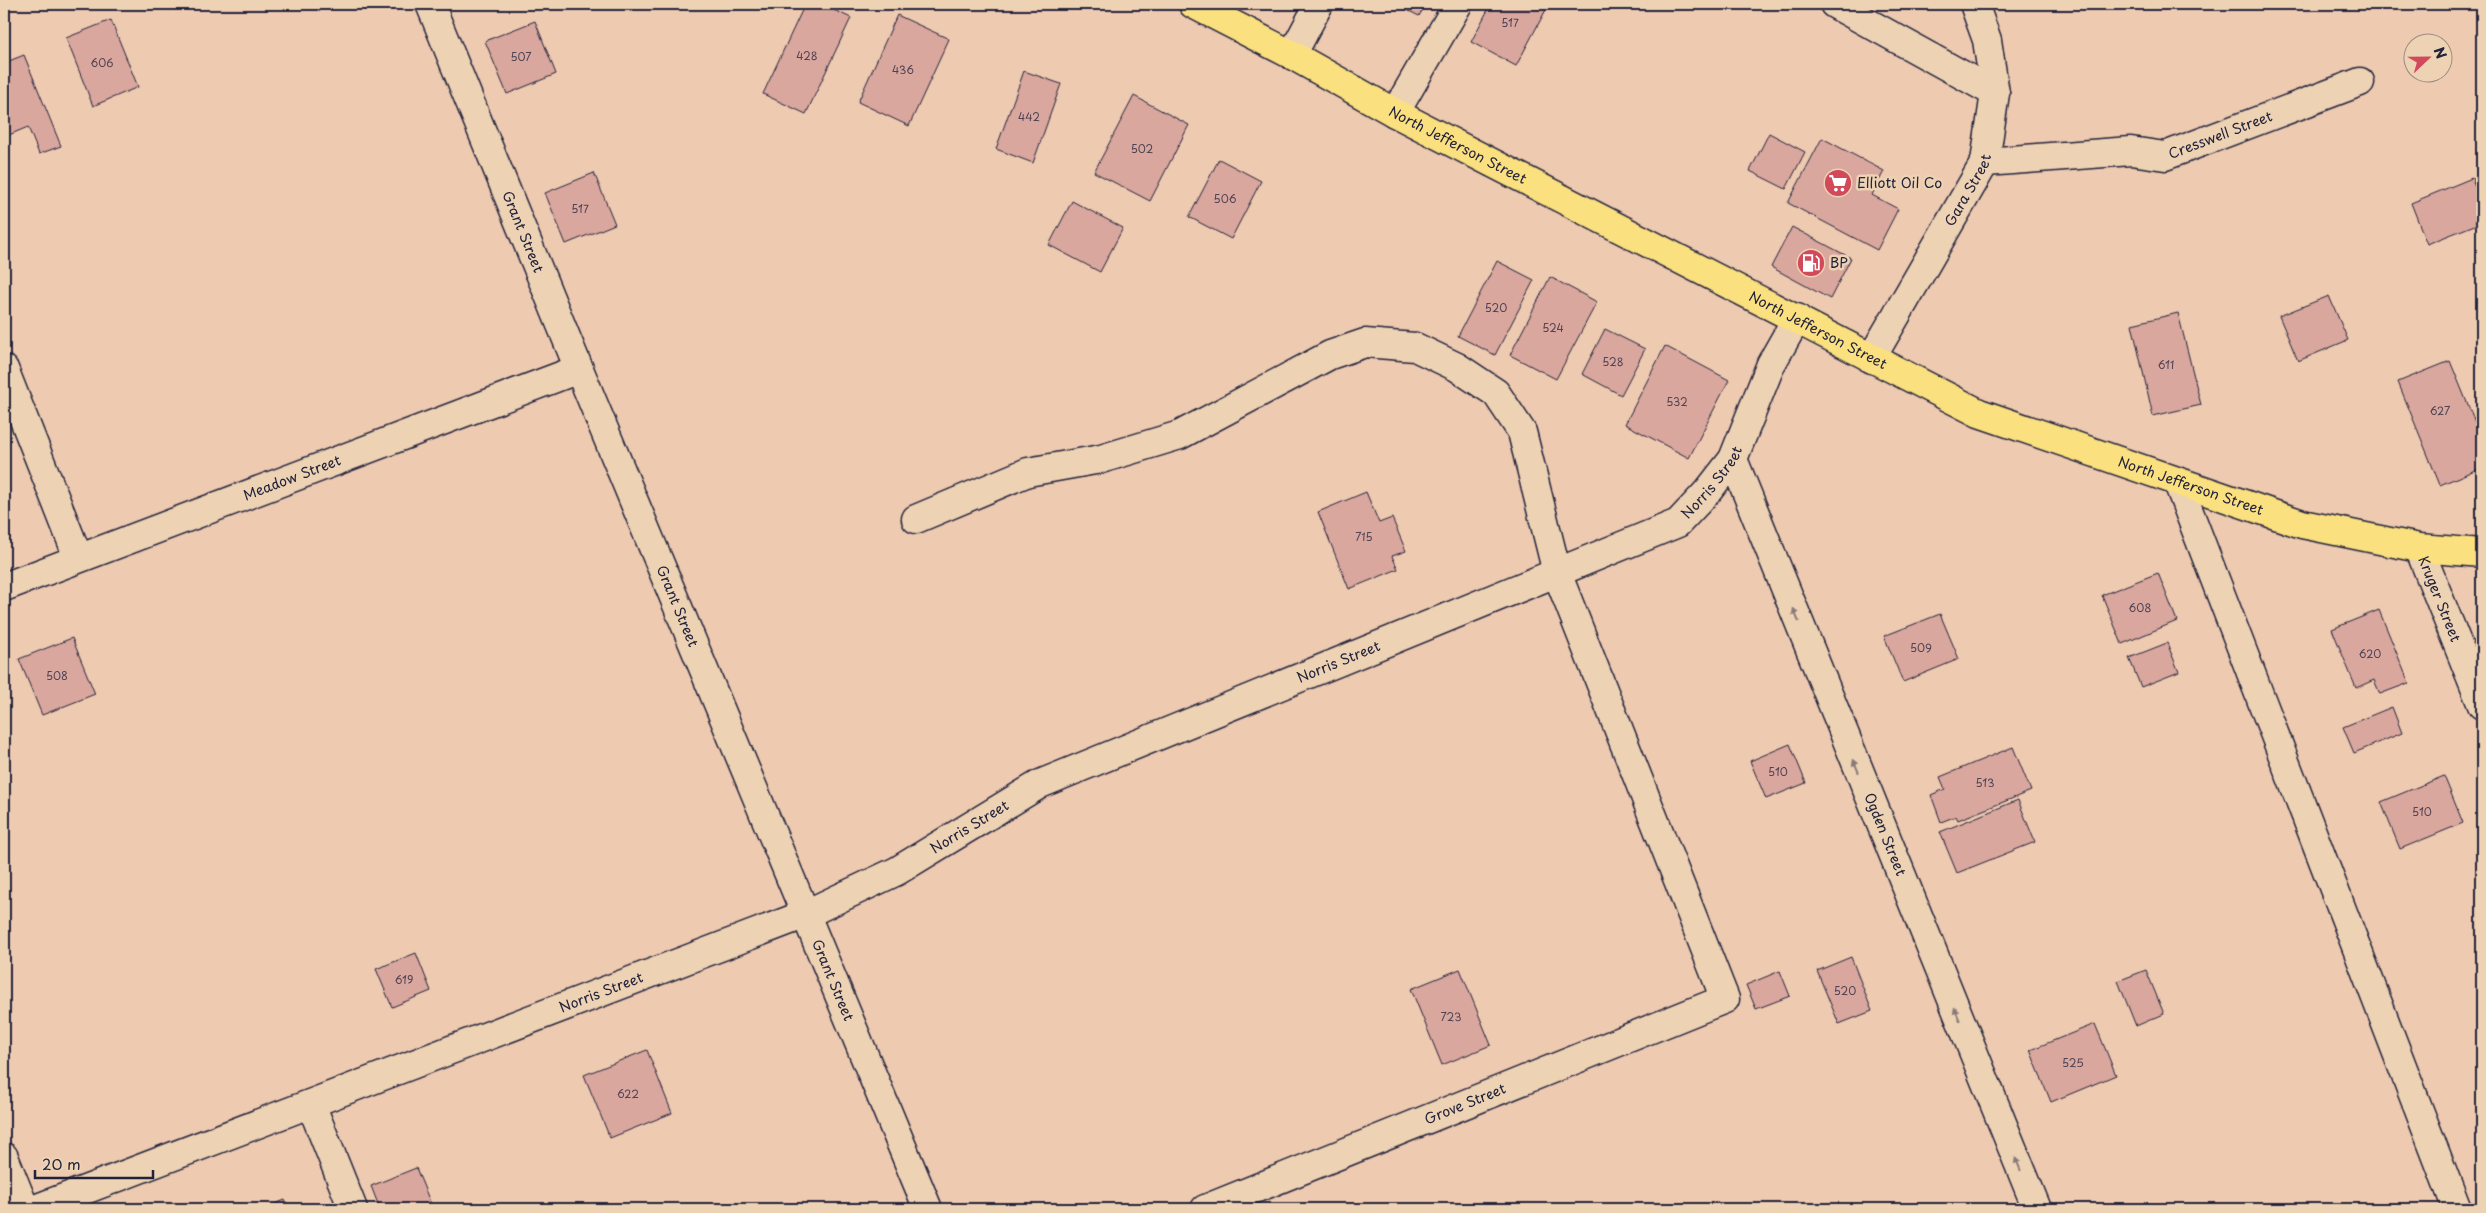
<svg xmlns="http://www.w3.org/2000/svg" width="2486" height="1213" font-family="'Playpen Sans',sans-serif">
  <rect width="100%" height="100%" fill="#eecab1"/>
  <filter id="ink" filterUnits="userSpaceOnUse"><feTurbulence type="fractalNoise" baseFrequency=".02" numOctaves="2"/><feDisplacementMap in="SourceGraphic" scale="10" xChannelSelector="R" yChannelSelector="G"/><feConvolveMatrix kernelMatrix="1 2 1 2 8 2 1 2 1" color-interpolation-filters="sRGB"/></filter>
  <g filter="url(#ink)">
    <!-- building -->
    <path fill="#d9a79d" stroke="#22223b" d="M805,4H821L851,18L806,114L763,94Z
      M1395,4H1426L1419,16Z
      M1491,4H1549L1516,66L1471,42Z
      M897,15L949,39L909,126L858,102Z
      M111,20L138,87L93,106L66,38Z
      M535,21L556,74L507,94L485,41Z
      M24,55L61,146L39,154L28,127L4,137V63Z
      M1024,71L1061,84L1033,163L996,149Z
      M1134,96L1189,125L1150,201L1094,172Z
      M1769,133L1805,152L1786,189L1750,171Z
      M1822,138L1884,171L1872,195L1898,209L1877,250L1788,203Z
      M1219,159L1261,181L1231,239L1189,217Z
      M594,173L615,224L566,244L545,193Z
      M2472,178L2482,205V222L2427,244L2411,203Z
      M1072,201L1123,228L1100,272L1049,245Z
      M1792,227L1851,258L1830,299L1771,267Z
      M1497,261L1534,280L1495,355L1458,336Z
      M1550,277L1597,302L1556,379L1510,355Z
      M2329,296L2348,340L2298,361L2279,316Z
      M2178,313L2201,405L2153,416L2132,324Z
      M1605,329L1645,349L1621,395L1582,374Z
      M1665,346L1729,380L1689,458L1625,424Z
      M2450,361L2482,439V467L2440,485L2398,382Z
      M1366,492L1379,523L1392,518L1406,551L1392,556L1398,569L1349,589L1318,512Z
      M2158,573L2177,621L2122,644L2102,595Z
      M2379,610L2409,683L2380,694L2374,680L2356,688L2332,629Z
      M1940,614L1959,659L1903,682L1884,636Z
      M72,638L95,694L42,715L19,659Z
      M2167,643L2179,672L2141,687L2129,658Z
      M2392,707L2402,733L2354,753L2343,727Z
      M1790,744L1806,783L1766,799L1750,761Z
      M2013,747L2031,791L1958,820L1956,816L1941,822L1931,795L1945,789L1940,777Z
      M2444,776L2463,823L2400,849L2381,802Z
      M2018,800L2035,842L1957,873L1940,832Z
      M416,953L431,991L392,1007L376,969Z
      M1851,957L1872,1011L1839,1024L1817,971Z
      M1460,969L1491,1045L1442,1065L1411,989Z
      M2146,970L2164,1014L2136,1026L2118,981Z
      M1780,971L1790,996L1756,1009L1746,985Z
      M2095,1024L2116,1075L2051,1102L2030,1050Z
      M647,1050L672,1113L610,1138L584,1075Z
      M416,1168L433,1209H380L371,1186Z
      M285,1200L289,1209H262Z"/>
    <g fill="none" stroke-linecap="round" stroke-linejoin="round">
      <defs>
        <g id="minor">
          <path id="s1" d="M430,4L579,369L928,1209"/>
          <path d="M1834,4L1995,93"/>
          <path d="M1292,55L1319,4"/>
          <path d="M1395,113L1458,4"/>
          <path id="s2" d="M1985,162L2131,151L2165,156L2360,82"/>
          <path id="s3" d="M1871,359L1985,162L1995,93L1987,40L1974,4"/>
          <path d="M4,369L78,557"/>
          <path id="s4" d="M1733,459L2037,1209"/>
          <path d="M2178,483L2457,1209"/>
          <path d="M916,519L1028,472L1101,459L1180,435L1330,355L1365,343L1415,347L1457,367L1496,393L1522,432L1557,573L1725,999L1205,1209"/>
          <path id="s5" d="M2419,548L2482,705"/>
          <path id="s6" d="M4,587L579,369"/>
          <path d="M311,1104L353,1209"/>
          <path d="M4,1157L25,1209"/>
          <path id="s7" d="M35,1209L806,914L897,871L1040,784L1678,523L1708,491L1733,459L1771,364L1797,318"/>
        </g>
        <g id="major">
          <path id="s8" d="M1193,4L1292,55L1395,113L1979,413L2302,524L2419,548L2482,553"/>
        </g>
      </defs>
      <!-- minor casing -->
      <use href="#minor" stroke="#22223b" stroke-width="31"/>
      <!-- major casing -->
      <use href="#major" stroke="#22223b" stroke-width="31"/>
      <!-- minor -->
      <use href="#minor" stroke="#edd2b4" stroke-width="28"/>
      <!-- major -->
      <use href="#major" stroke="#fbe080" stroke-width="28"/>
    </g>
    <!-- one-way arrows -->
    <defs><path id="oneway-solid" d="M-6-.8H1V-3.2L6.5 0L1 3.2V.8H-6Z" transform="scale(1.25)"/></defs>
    <g fill="#887a78">
      <use href="#oneway-solid" transform="translate(1796 615) rotate(-112)"/>
      <use href="#oneway-solid" transform="translate(1856 766) rotate(-112)"/>
      <use href="#oneway-solid" transform="translate(1957 1014) rotate(-112)"/>
      <use href="#oneway-solid" transform="translate(2018 1164) rotate(-112)"/>
    </g>
  </g>
  <!-- icons -->
  <defs>
    <symbol id="supermarket-disc" viewBox="-11 -11 22 22"><circle r="9.5" fill="#d1495b" stroke="#edd2b4"/><path d="M-6-5.5h2.5l.6 2H6L4.5 2H-2.5L-4.4-4H-6ZM-1.5 3.2a1.3 1.3 0 1 0 .1 0ZM3 3.2a1.3 1.3 0 1 0 .1 0Z" fill="#fff"/></symbol>
    <symbol id="fuel-disc" viewBox="-11 -11 22 22"><circle r="9.5" fill="#d1495b" stroke="#edd2b4"/><path d="M-5.5-6h7V0h2V4h1.3V-2.5L3-4.5l.8-.8L6-3V5H2.5V1h-1V6h-7ZM-4.2-4.7v3.2H.2V-4.7Z" fill="#fff"/></symbol>
  </defs>
  <g fill-rule="evenodd">
    <use href="#supermarket-disc" x="1822" y="167" width="32" height="32"/>
    <use href="#fuel-disc" x="1795" y="247" width="32" height="32"/>
  </g>
  <g text-anchor="middle" stroke-width="5" stroke-linejoin="round" paint-order="stroke">
    <!-- number labels -->
    <g font-size="11" fill="#504354">
      <text x="1510" y="27">517</text>
      <text x="807" y="60">428</text>
      <text x="521" y="61">507</text>
      <text x="102" y="67">606</text>
      <text x="903" y="74">436</text>
      <text x="1029" y="121">442</text>
      <text x="1142" y="153">502</text>
      <text x="1225" y="203">506</text>
      <text x="580" y="213">517</text>
      <text x="1496" y="312">520</text>
      <text x="1553" y="332">524</text>
      <text x="1613" y="366">528</text>
      <text x="2166" y="369">611</text>
      <text x="1677" y="406">532</text>
      <text x="2440" y="415">627</text>
      <text x="1364" y="541">715</text>
      <text x="2140" y="612">608</text>
      <text x="1921" y="652">509</text>
      <text x="2370" y="658">620</text>
      <text x="57" y="680">508</text>
      <text x="1778" y="776">510</text>
      <text x="1985" y="787">513</text>
      <text x="2422" y="816">510</text>
      <text x="404" y="984">619</text>
      <text x="1845" y="995">520</text>
      <text x="1451" y="1021">723</text>
      <text x="2073" y="1067">525</text>
      <text x="628" y="1098">622</text>
    </g>
    <!-- street labels -->
    <g font-size="14" fill="#22223b" stroke="#edd2b4">
      <text dy="5" stroke="none"><textPath href="#s2" startOffset="240">Cresswell Street</textPath></text>
      <text dy="5" stroke="none"><textPath href="#s8" startOffset="300">North Jefferson Street</textPath></text>
      <text dy="5" stroke="none"><textPath href="#s3" startOffset="195">Gara Street</textPath></text>
      <text dy="5" stroke="none"><textPath href="#s1" startOffset="246">Grant Street</textPath></text>
      <text dy="5" stroke="none"><textPath href="#s8" startOffset="705">North Jefferson Street</textPath></text>
      <text dy="5" stroke="none"><textPath href="#s6" startOffset="308">Meadow Street</textPath></text>
      <text dy="5" stroke="none"><textPath href="#s7" startOffset="1836">Norris Street</textPath></text>
      <text dy="5" stroke="none"><textPath href="#s8" startOffset="1110">North Jefferson Street</textPath></text>
      <text dy="5" stroke="none"><textPath href="#s5" startOffset="55">Kruger Street</textPath></text>
      <text dy="5" stroke="none"><textPath href="#s1" startOffset="651">Grant Street</textPath></text>
      <text dy="5" stroke="none"><textPath href="#s7" startOffset="1416">Norris Street</textPath></text>
      <text dy="5" stroke="none"><textPath href="#s7" startOffset="1011">Norris Street</textPath></text>
      <text dy="5" stroke="none"><textPath href="#s4" startOffset="405">Ogden Street</textPath></text>
      <text dy="5" stroke="none"><textPath href="#s1" startOffset="1056">Grant Street</textPath></text>
      <text dy="5" stroke="none"><textPath href="#s7" startOffset="606">Norris Street</textPath></text>
      <text transform="translate(1465 1104) rotate(-22)" y="5">Grove Street</text>
    </g>
    <!-- poi labels -->
    <g font-size="14" fill="#22223b" stroke="#edd2b4" text-anchor="start">
      <text x="1857" y="188">Elliott Oil Co</text>
      <text x="1830" y="268">BP</text>
    </g>
  </g>
  <!-- margin -->
  <rect width="2486" height="1213" fill="none" stroke="#edd2b4" stroke-width="20"/>
  <rect x="10" y="10" width="2466" height="1193" fill="none" stroke="#22223b" stroke-width="2" filter="url(#ink)"/>
  <!-- north arrow -->
  <g transform="translate(2428 58) rotate(68)"><circle r="24" fill="#edd2b4" stroke="#9c8c84"/>
  <path d="M0-4L9 19L0 12L-9 19Z" fill="#d1495b"/>
  <text y="-8" font-size="14" font-weight="bold" text-anchor="middle" fill="#22223b">N</text>
  </g>
  <!-- scale -->
  <path d="M35 1170v8h118v-8" fill="none" stroke="#22223b" stroke-width="2.5"/>
  <text x="42" y="1170" font-size="15" fill="#22223b" stroke="#edd2b4" stroke-width="4" paint-order="stroke">20 m</text>
</svg>
